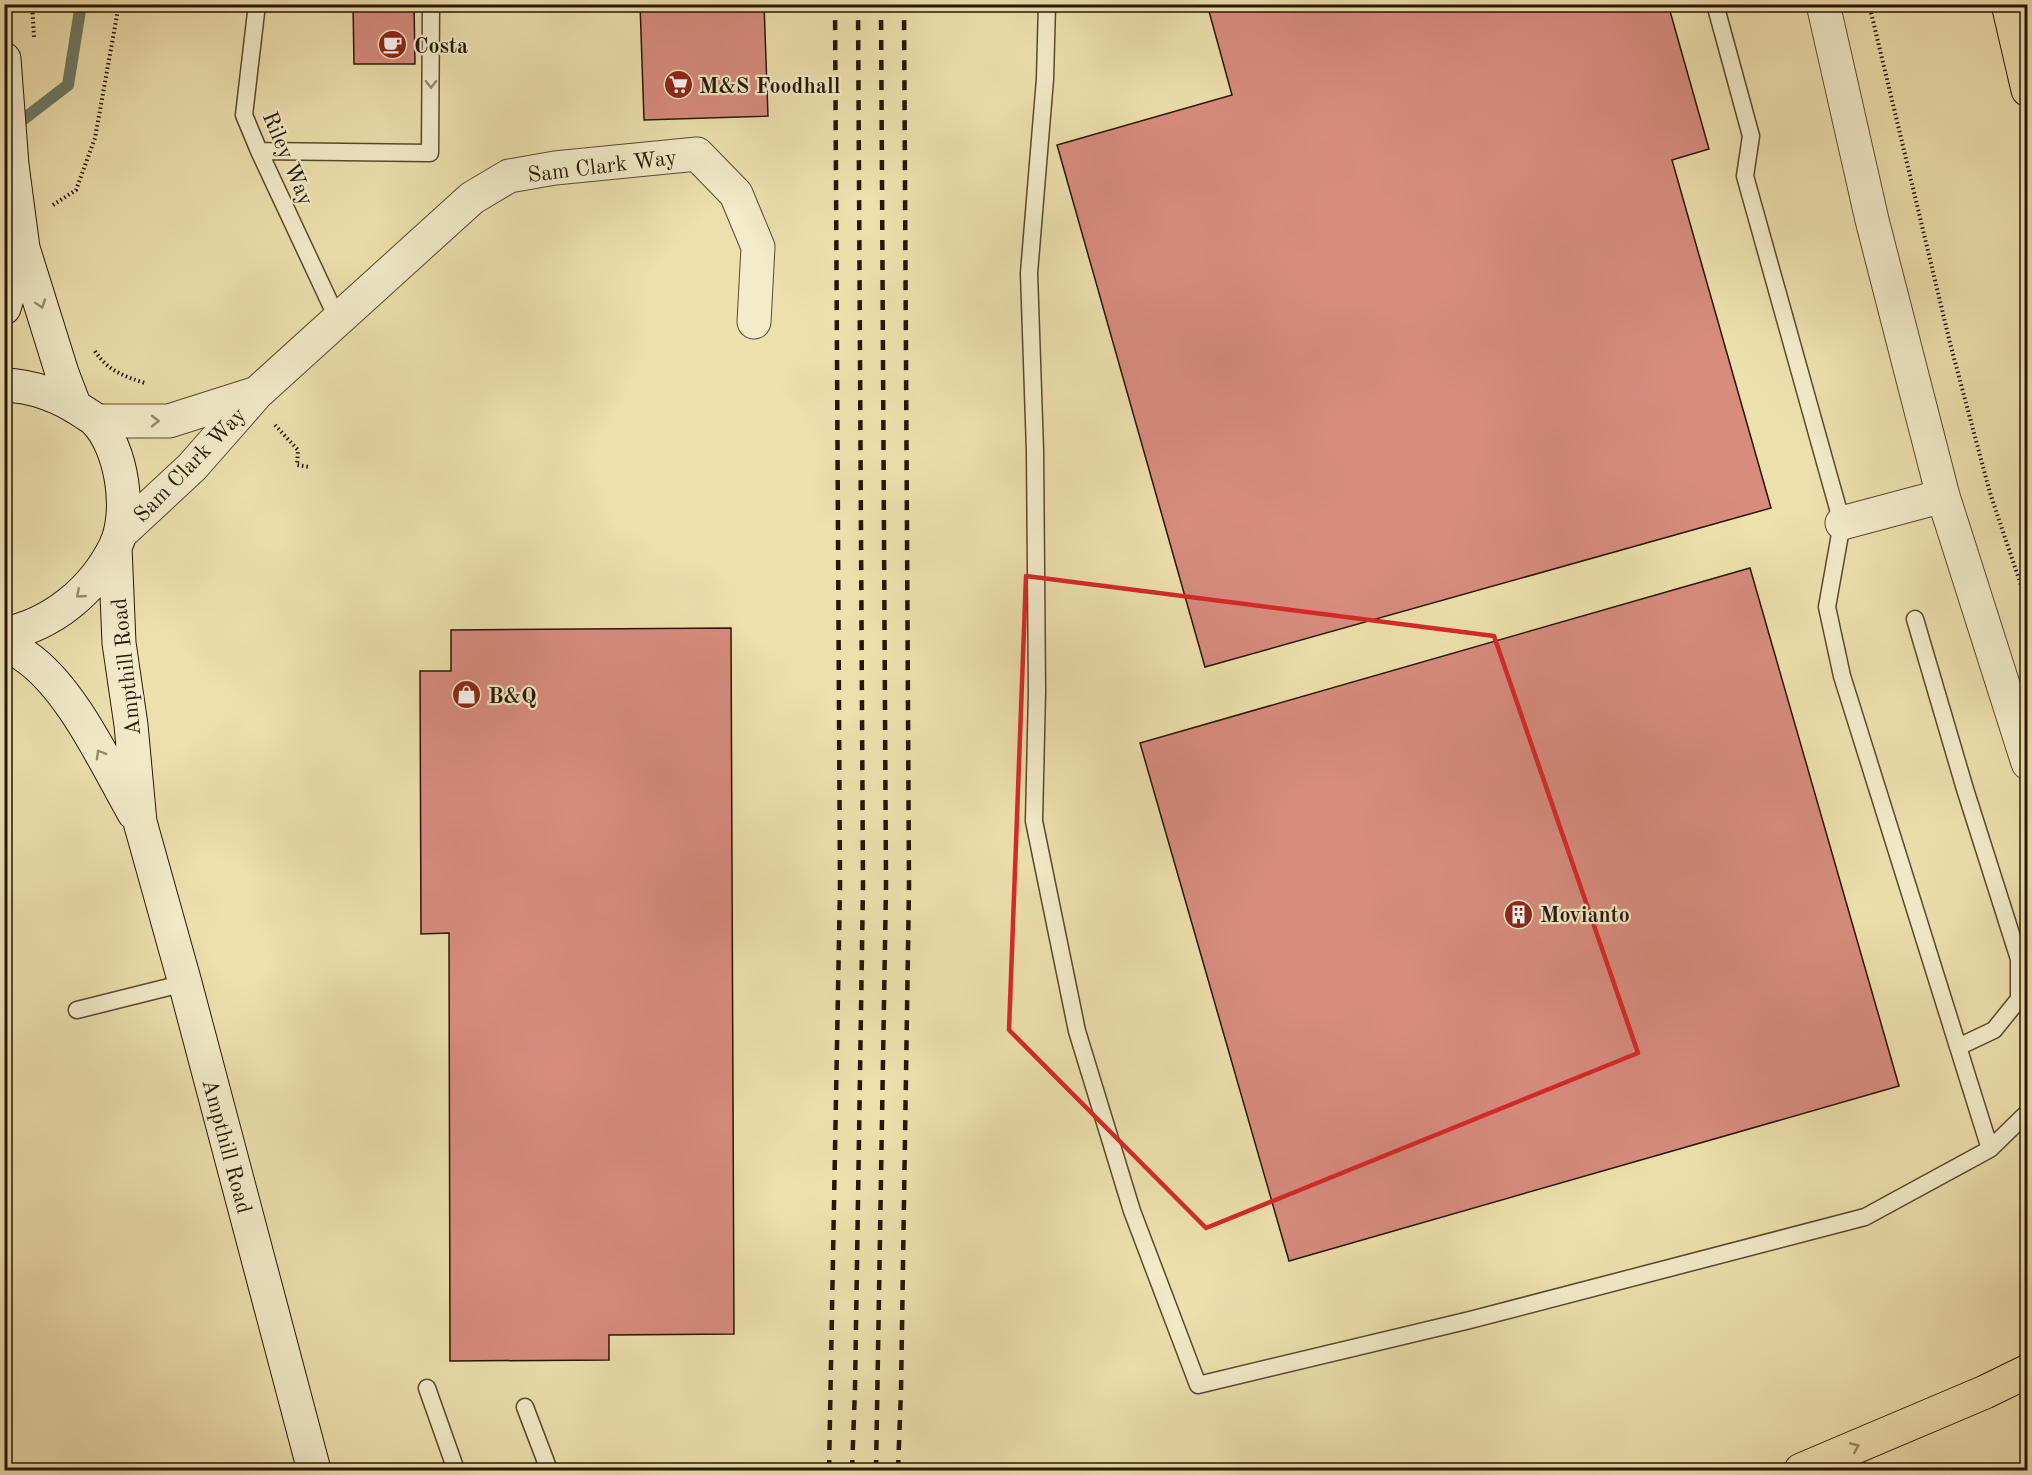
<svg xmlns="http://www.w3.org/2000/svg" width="2032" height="1475" font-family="'Old Standard TT',serif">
  <rect width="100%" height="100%" fill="#ede0ad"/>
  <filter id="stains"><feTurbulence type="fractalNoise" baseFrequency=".00333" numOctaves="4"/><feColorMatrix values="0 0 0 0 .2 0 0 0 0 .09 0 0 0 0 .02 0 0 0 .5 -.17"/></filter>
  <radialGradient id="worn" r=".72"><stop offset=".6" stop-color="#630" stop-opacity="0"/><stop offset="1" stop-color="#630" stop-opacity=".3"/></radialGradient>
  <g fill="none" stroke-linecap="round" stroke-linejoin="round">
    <!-- stream -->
    <path stroke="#6c7a66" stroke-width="12" d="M12,128L68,85L81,4"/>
  </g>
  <!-- building -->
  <path fill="#d78c7e" stroke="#291602" stroke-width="1.5" d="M353,4H414L415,64H354Z
    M640,4H764L768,116L644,120Z
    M1207,4H1668L1709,149L1672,160L1771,508L1205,667L1057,145L1232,95Z
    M1750,568L1899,1086L1289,1261L1140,743Z
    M731,628L734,1334L609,1335V1360L450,1361L449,933L421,934L420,671H451V630Z"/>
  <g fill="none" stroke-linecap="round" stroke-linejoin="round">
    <defs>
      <path id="service" d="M257,4L244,115L259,151L338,320
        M1047,4L1045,79L1029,273L1035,451L1037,691L1034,821L1077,1031L1132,1211L1198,1385L1470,1320L1865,1217L1990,1149L1842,676L1827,607L1842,523L1745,176L1751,136L1715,4
        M259,151L430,153L431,4
        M1915,619L1965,789L2019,959V999L1994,1030L1958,1047
        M77,1010L185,983
        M1990,1149L2028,1112
        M427,1388L456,1470
        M525,1407L549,1470"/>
      <path id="minor" d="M1823,4L1872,220L1943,496L2028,763
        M96,421H169L257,393
        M1842,523L1943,496
        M120,534L192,467L257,393L472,198L509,176L555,168L697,154L736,194L758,247L754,322"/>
      <path id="secondary" d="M4,59L12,165L23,248L62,373L75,407
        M4,308L23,248
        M4,385C34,386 60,396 85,413C89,416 94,418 96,421C122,448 132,513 115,547C94,590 52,625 4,634
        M115,547L119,643L131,725L140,822L185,983L314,1470
        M4,645C11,648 19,651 25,656C71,687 106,764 134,813"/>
      <path id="primary" d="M2008,4L2028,90"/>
      <path id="trunk" d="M1801,1470L1985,1392L2028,1371"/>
    </defs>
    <!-- service casing -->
    <use href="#service" stroke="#5a482d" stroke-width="19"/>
    <!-- minor casing -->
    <use href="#minor" stroke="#5a482d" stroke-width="35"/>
    <!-- secondary casing -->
    <use href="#secondary" stroke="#291602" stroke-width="35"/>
    <!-- primary casing -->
    <use href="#primary" stroke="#291602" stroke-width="35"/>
    <!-- trunk casing -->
    <use href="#trunk" stroke="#291602" stroke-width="35"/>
    <!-- path -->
    <path stroke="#291602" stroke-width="4" stroke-dasharray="1.5 3" stroke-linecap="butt" d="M32,4L34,37
      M1869,4L1950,343L1990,493L2028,606
      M53,205L76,190L95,138L119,4
      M95,351C107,370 123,376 145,383
      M275,425L298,450L297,465L309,467"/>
    <!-- service -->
    <use href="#service" stroke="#f3ebca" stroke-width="16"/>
    <!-- minor -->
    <use href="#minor" stroke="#f3ebca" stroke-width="33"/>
    <!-- secondary -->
    <use href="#secondary" stroke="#f3ebca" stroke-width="33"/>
    <!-- primary -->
    <use href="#primary" stroke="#ede0ad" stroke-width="33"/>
    <!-- trunk -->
    <use href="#trunk" stroke="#ede0ad" stroke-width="33"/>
    <!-- rail -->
    <path stroke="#291602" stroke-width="4.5" stroke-dasharray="10 10" stroke-linecap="butt" d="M829,1470L840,886L835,4
      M852,1470L855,1389L863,886L858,4
      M876,1470L886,886L881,4
      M898,1470L901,1391L909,886L904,4"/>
  </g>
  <!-- one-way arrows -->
  <defs><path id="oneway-chevron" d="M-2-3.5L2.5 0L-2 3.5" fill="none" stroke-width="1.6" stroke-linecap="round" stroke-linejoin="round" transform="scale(1.5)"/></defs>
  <g stroke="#988b70">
    <use href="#oneway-chevron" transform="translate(431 84) rotate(91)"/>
    <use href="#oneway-chevron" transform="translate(41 304) rotate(72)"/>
    <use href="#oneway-chevron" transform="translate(155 421)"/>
    <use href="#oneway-chevron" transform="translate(80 594) rotate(139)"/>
    <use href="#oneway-chevron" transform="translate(100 754) rotate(-120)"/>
  </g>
  <use stroke="#958560" href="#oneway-chevron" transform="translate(1855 1447) rotate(-23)"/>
  <!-- marked area -->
  <path fill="none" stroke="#d62828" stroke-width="4.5" stroke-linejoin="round" d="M1026,576L1494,636L1638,1053L1206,1228L1009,1030Z"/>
  <!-- icons -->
  <defs>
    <symbol id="cafe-disc" viewBox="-11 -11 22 22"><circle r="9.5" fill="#8f2418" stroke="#f3ebca"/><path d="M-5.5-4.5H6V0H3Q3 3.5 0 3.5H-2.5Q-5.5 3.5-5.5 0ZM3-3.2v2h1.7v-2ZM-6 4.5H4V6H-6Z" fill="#fff"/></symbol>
    <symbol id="supermarket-disc" viewBox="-11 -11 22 22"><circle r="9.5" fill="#8f2418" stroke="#f3ebca"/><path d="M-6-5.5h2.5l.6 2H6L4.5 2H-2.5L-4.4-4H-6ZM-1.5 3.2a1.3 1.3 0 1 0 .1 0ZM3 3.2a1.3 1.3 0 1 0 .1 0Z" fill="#fff"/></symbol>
    <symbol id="shop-disc" viewBox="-11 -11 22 22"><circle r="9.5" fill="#8f2418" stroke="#f3ebca"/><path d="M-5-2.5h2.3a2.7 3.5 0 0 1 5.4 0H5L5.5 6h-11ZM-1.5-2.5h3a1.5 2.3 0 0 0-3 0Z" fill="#fff"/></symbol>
    <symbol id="building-disc" viewBox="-11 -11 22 22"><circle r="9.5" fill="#8f2418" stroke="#f3ebca"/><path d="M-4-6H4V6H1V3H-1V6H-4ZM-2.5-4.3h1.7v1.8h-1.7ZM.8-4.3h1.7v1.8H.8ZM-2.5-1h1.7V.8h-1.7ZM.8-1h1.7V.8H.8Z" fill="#fff"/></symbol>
  </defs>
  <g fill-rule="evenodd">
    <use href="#cafe-disc" x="376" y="28" width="33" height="33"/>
    <use href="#supermarket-disc" x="662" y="68" width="33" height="33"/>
    <use href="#shop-disc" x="450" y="678" width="33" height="33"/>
    <use href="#building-disc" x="1502" y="898" width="33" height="33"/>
  </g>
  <g text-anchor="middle" stroke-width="4.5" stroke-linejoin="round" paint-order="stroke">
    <!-- poi labels -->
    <g font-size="22" font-weight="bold" fill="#291602" stroke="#f3ebca" text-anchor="start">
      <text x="414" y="53">Costa</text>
      <text x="699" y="93">M&amp;S Foodhall</text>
      <text x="488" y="703">B&amp;Q</text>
      <text x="1540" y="922">Movianto</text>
    </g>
    <!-- street labels -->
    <g font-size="22" fill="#291602" stroke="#f3ebca">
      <text transform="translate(289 158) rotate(67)" y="8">Riley Way</text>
      <text transform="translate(602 165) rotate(-7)" y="8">Sam Clark Way</text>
      <text transform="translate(189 464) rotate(-46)" y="8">Sam Clark Way</text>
      <text transform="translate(125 667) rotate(-96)" y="8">Ampthill Road</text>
      <text transform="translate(228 1146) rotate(75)" y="8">Ampthill Road</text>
    </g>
  </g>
  <!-- margin -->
  <rect width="2032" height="1475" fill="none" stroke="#ede0ad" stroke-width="24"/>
  <rect x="6" y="6" width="2020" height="1463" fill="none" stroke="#291602" stroke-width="3"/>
  <rect x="12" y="12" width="2008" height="1451" fill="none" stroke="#291602" stroke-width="1.5"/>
  <rect width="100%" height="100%" filter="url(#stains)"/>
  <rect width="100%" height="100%" fill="url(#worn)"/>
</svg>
